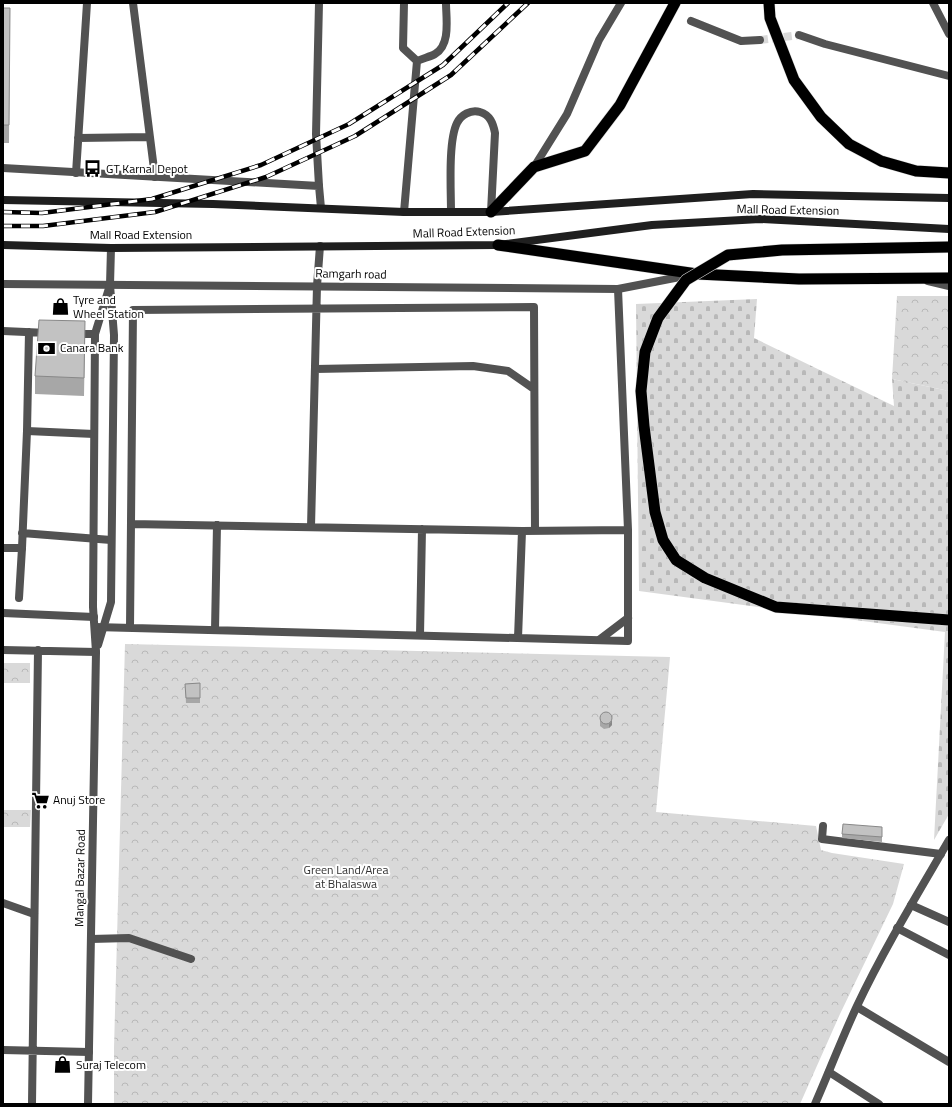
<svg xmlns="http://www.w3.org/2000/svg" width="952" height="1107" font-family="'Titillium Web',sans-serif">
  <defs>
    <pattern id="cemetery-stones" width="16" height="16" patternUnits="userSpaceOnUse"><rect width="16" height="16" fill="#d9d9d9"/><path d="M2 7V4a2 2 0 0 1 4 0v3zM10 15v-3a2 2 0 0 1 4 0v3z" fill="#b8b8b8"/></pattern>
    <pattern id="park-crowns" width="20" height="18" patternUnits="userSpaceOnUse"><rect width="20" height="18" fill="#d9d9d9"/><path d="M2 6a3 3 0 1 1 6 0M12 15a3 3 0 1 1 6 0" fill="none" stroke="#b8b8b8"/></pattern>
  </defs>
  <rect width="100%" height="100%" fill="#fff"/>
  <!-- cemetery -->
  <path fill="url(#cemetery-stones)" d="M757,299L754,338L894,406L892,379L949,391V814L934,840L945,632L639,591L636,304Z"/>
  <!-- park -->
  <path fill="url(#park-crowns)" d="M897,296H949V391L892,379Z
    M125,644L670,657L656,812L816,826L821,850L832,853L904,864L893,904L840,1014L800,1104H114V1048Z
    M3,663H30V683H3Z
    M3,810H31L30,827H3Z"/>
  <g fill="none" stroke-linecap="round" stroke-linejoin="round">
    <!-- minor-tunnel -->
    <path stroke="#d9d9d9" stroke-width="8" stroke-dasharray="8 4" stroke-linecap="butt" d="M760,40L799,35"/>
    <defs>
      <path id="trunk" d="M881,161L916,171L949,173
        M491,212L534,167L585,151L620,105L675,3
        M498,245L697,274L799,279L949,278"/>
    </defs>
    <!-- trunk casing -->
    <use href="#trunk" stroke="#dbdbdb" stroke-width="12"/>
    <!-- service -->
    <path stroke="#525252" stroke-width="8" d="M133,3L155,177
      M319,3L316,134L319,186
      M404,3L403,48L417,61
      M933,3L949,34
      M691,21L741,41L760,40
      M799,35L825,44L949,76
      M417,61C423,58 430,57 435,54C451,45 446,18 446,3
      M78,138L150,137
      M534,167L567,114L599,40L621,3
      M76,173L87,3
      M404,212L417,61
      M451,212C451,190 448,141 457,123C461,115 471,109 480,112C490,115 493,123 495,133L491,212
      M315,369L473,366L508,371L534,389
      M27,431L94,434
      M131,524L522,531L628,530
      M311,527L317,286L320,246
      M19,598L22,548
      M95,627L628,641V530L618,289
      M130,628L133,310L534,307L535,531
      M215,630L217,525
      M420,635L422,529
      M518,638L522,531
      M599,640L628,618
      M3,903L34,914
      M91,939L129,938L191,959"/>
    <!-- minor -->
    <path stroke="#525252" stroke-width="8" d="M3,168L319,186L321,208
      M928,281L949,286
      M3,284L618,289L690,275
      M3,331L48,333
      M76,334H95
      M22,533L111,540
      M3,548H22L27,431L29,332
      M3,613L94,617
      M3,650L96,652
      M823,826L822,839L941,854
      M911,905L949,922
      M897,928L949,955
      M857,1007L949,1062
      M3,1050L89,1052
      M829,1072L879,1104
      M32,1104L38,650"/>
    <!-- tertiary -->
    <path stroke="#525252" stroke-width="8" d="M98,645L111,602L114,335L110,285L111,248
      M88,1104L96,652L93,607L95,334L110,285
      M815,1104C829,1072 842,1038 857,1006C884,949 917,895 949,840"/>
    <!-- secondary -->
    <path stroke="#1f1f1f" stroke-width="8" d="M3,200L213,204L404,212H491L753,194L949,198
      M3,245L111,248L498,245L652,225L760,219L949,229"/>
    <!-- trunk -->
    <use href="#trunk" stroke="#000" stroke-width="11"/>
    <defs>
      <path id="rail" d="M3,212L42,213L152,199L261,165L349,124L443,65L508,3
        M3,226H43L155,212L266,177L355,136L451,75L528,3"/>
    </defs>
    <!-- rail casing -->
    <use href="#rail" stroke="#000" stroke-width="4.5"/>
    <!-- rail -->
    <use href="#rail" stroke="#fff" stroke-width="3" stroke-dasharray="9" stroke-linecap="butt"/>
    <defs>
      <path id="trunk-bridge" d="M769,3L770,18L794,80L821,117L849,144L881,161
        M949,247L782,250L728,255L686,280L658,318L645,352L641,391L644,426L655,512L663,540L676,560L705,578L776,607L949,620"/>
    </defs>
    <!-- trunk-bridge casing -->
    <use href="#trunk-bridge" stroke="#dbdbdb" stroke-width="12" stroke-linecap="butt"/>
    <!-- trunk-bridge -->
    <use href="#trunk-bridge" stroke="#000" stroke-width="11"/>
  </g>
  <!-- wall -->
  <path fill="#a7a7a7" d="M3,8H10L9,143H3Z
    M85,339L84,396L35,394V376Z
    M200,683V703H186L185,684Z
    M600,716L612,725L609,728L604,729L600,726Z
    M882,832V842L842,838V834Z"/>
  <!-- shaded-wall -->
  <path fill="#888" d="M612,720V725L609,728V724Z"/>
  <!-- building -->
  <path fill="#c2c2c2" stroke="#888" d="M3,8H10L9,125H3Z
    M39,320L85,321L84,378L35,376Z
    M200,683V698H186L185,684Z
    M600 718a6 6 0 1 1 12 0a6 6 0 1 1-12 0Z
    M843,824L882,827V837L842,834Z"/>
  <!-- icons -->
  <defs>
    <symbol id="bus-bare" viewBox="-9 -9 18 18"><path d="M-5-6H5V4H4V6H2V4H-2V6H-4V4H-5ZM-3.5-4V0h7V-4ZM-3.5 1.2v1.5H-2V1.2ZM2 1.2v1.5H3.5V1.2Z" fill="#000" stroke="#fff" stroke-width="2.5" paint-order="stroke"/></symbol>
    <symbol id="shop-bare" viewBox="-9 -9 18 18"><path d="M-5-2.5h2.3a2.7 3.5 0 0 1 5.4 0H5L5.5 6h-11ZM-1.5-2.5h3a1.5 2.3 0 0 0-3 0Z" fill="#000" stroke="#fff" stroke-width="2.5" paint-order="stroke"/></symbol>
    <symbol id="bank-bare" viewBox="-9 -9 18 18"><path d="M-6-4H6V4H-6ZM0-2.3a2.3 2.3 0 1 0 0 4.6a2.3 2.3 0 1 0 0-4.6Z" fill="#000" stroke="#fff" stroke-width="2.5" paint-order="stroke"/></symbol>
    <symbol id="supermarket-bare" viewBox="-9 -9 18 18"><path d="M-6-5.5h2.5l.6 2H6L4.5 2H-2.5L-4.4-4H-6ZM-1.5 3.2a1.3 1.3 0 1 0 .1 0ZM3 3.2a1.3 1.3 0 1 0 .1 0Z" fill="#000" stroke="#fff" stroke-width="2.5" paint-order="stroke"/></symbol>
  </defs>
  <g fill-rule="evenodd">
    <use href="#bus-bare" x="80" y="156" width="25" height="25"/>
    <use href="#shop-bare" x="48" y="294" width="25" height="25"/>
    <use href="#bank-bare" x="34" y="336" width="25" height="25"/>
    <use href="#supermarket-bare" x="28" y="788" width="25" height="25"/>
    <use href="#shop-bare" x="50" y="1052" width="25" height="25"/>
  </g>
  <g text-anchor="middle" stroke-width="4" stroke-linejoin="round" paint-order="stroke">
    <!-- poi labels -->
    <g font-size="12" fill="#000" stroke="#fff" text-anchor="start">
      <text x="106" y="173">GT Karnal Depot</text>
      <text x="73" y="304">Tyre and<tspan x="73" dy="14">Wheel Station</tspan></text>
      <text x="60" y="352">Canara Bank</text>
      <text x="53" y="804">Anuj Store</text>
      <text x="76" y="1069">Suraj Telecom</text>
    </g>
    <!-- street labels -->
    <g font-size="12" fill="#000" stroke="#fff">
      <text transform="translate(788 210) rotate(1)" y="4">Mall Road Extension</text>
      <text transform="translate(464 232) rotate(-2)" y="4">Mall Road Extension</text>
      <text x="141" y="239">Mall Road Extension</text>
      <text transform="translate(351 274) rotate(1)" y="4">Ramgarh road</text>
      <text transform="translate(80 878) rotate(-89)" y="4">Mangal Bazar Road</text>
    </g>
    <!-- park labels -->
    <g font-size="12" fill="#303030" stroke="#fff">
      <text x="346" y="874">Green Land/Area<tspan x="346" dy="14">at Bhalaswa</tspan></text>
    </g>
  </g>
  <!-- border -->
  <rect width="952" height="1107" fill="none" stroke="#000000" stroke-width="8"/>
</svg>
